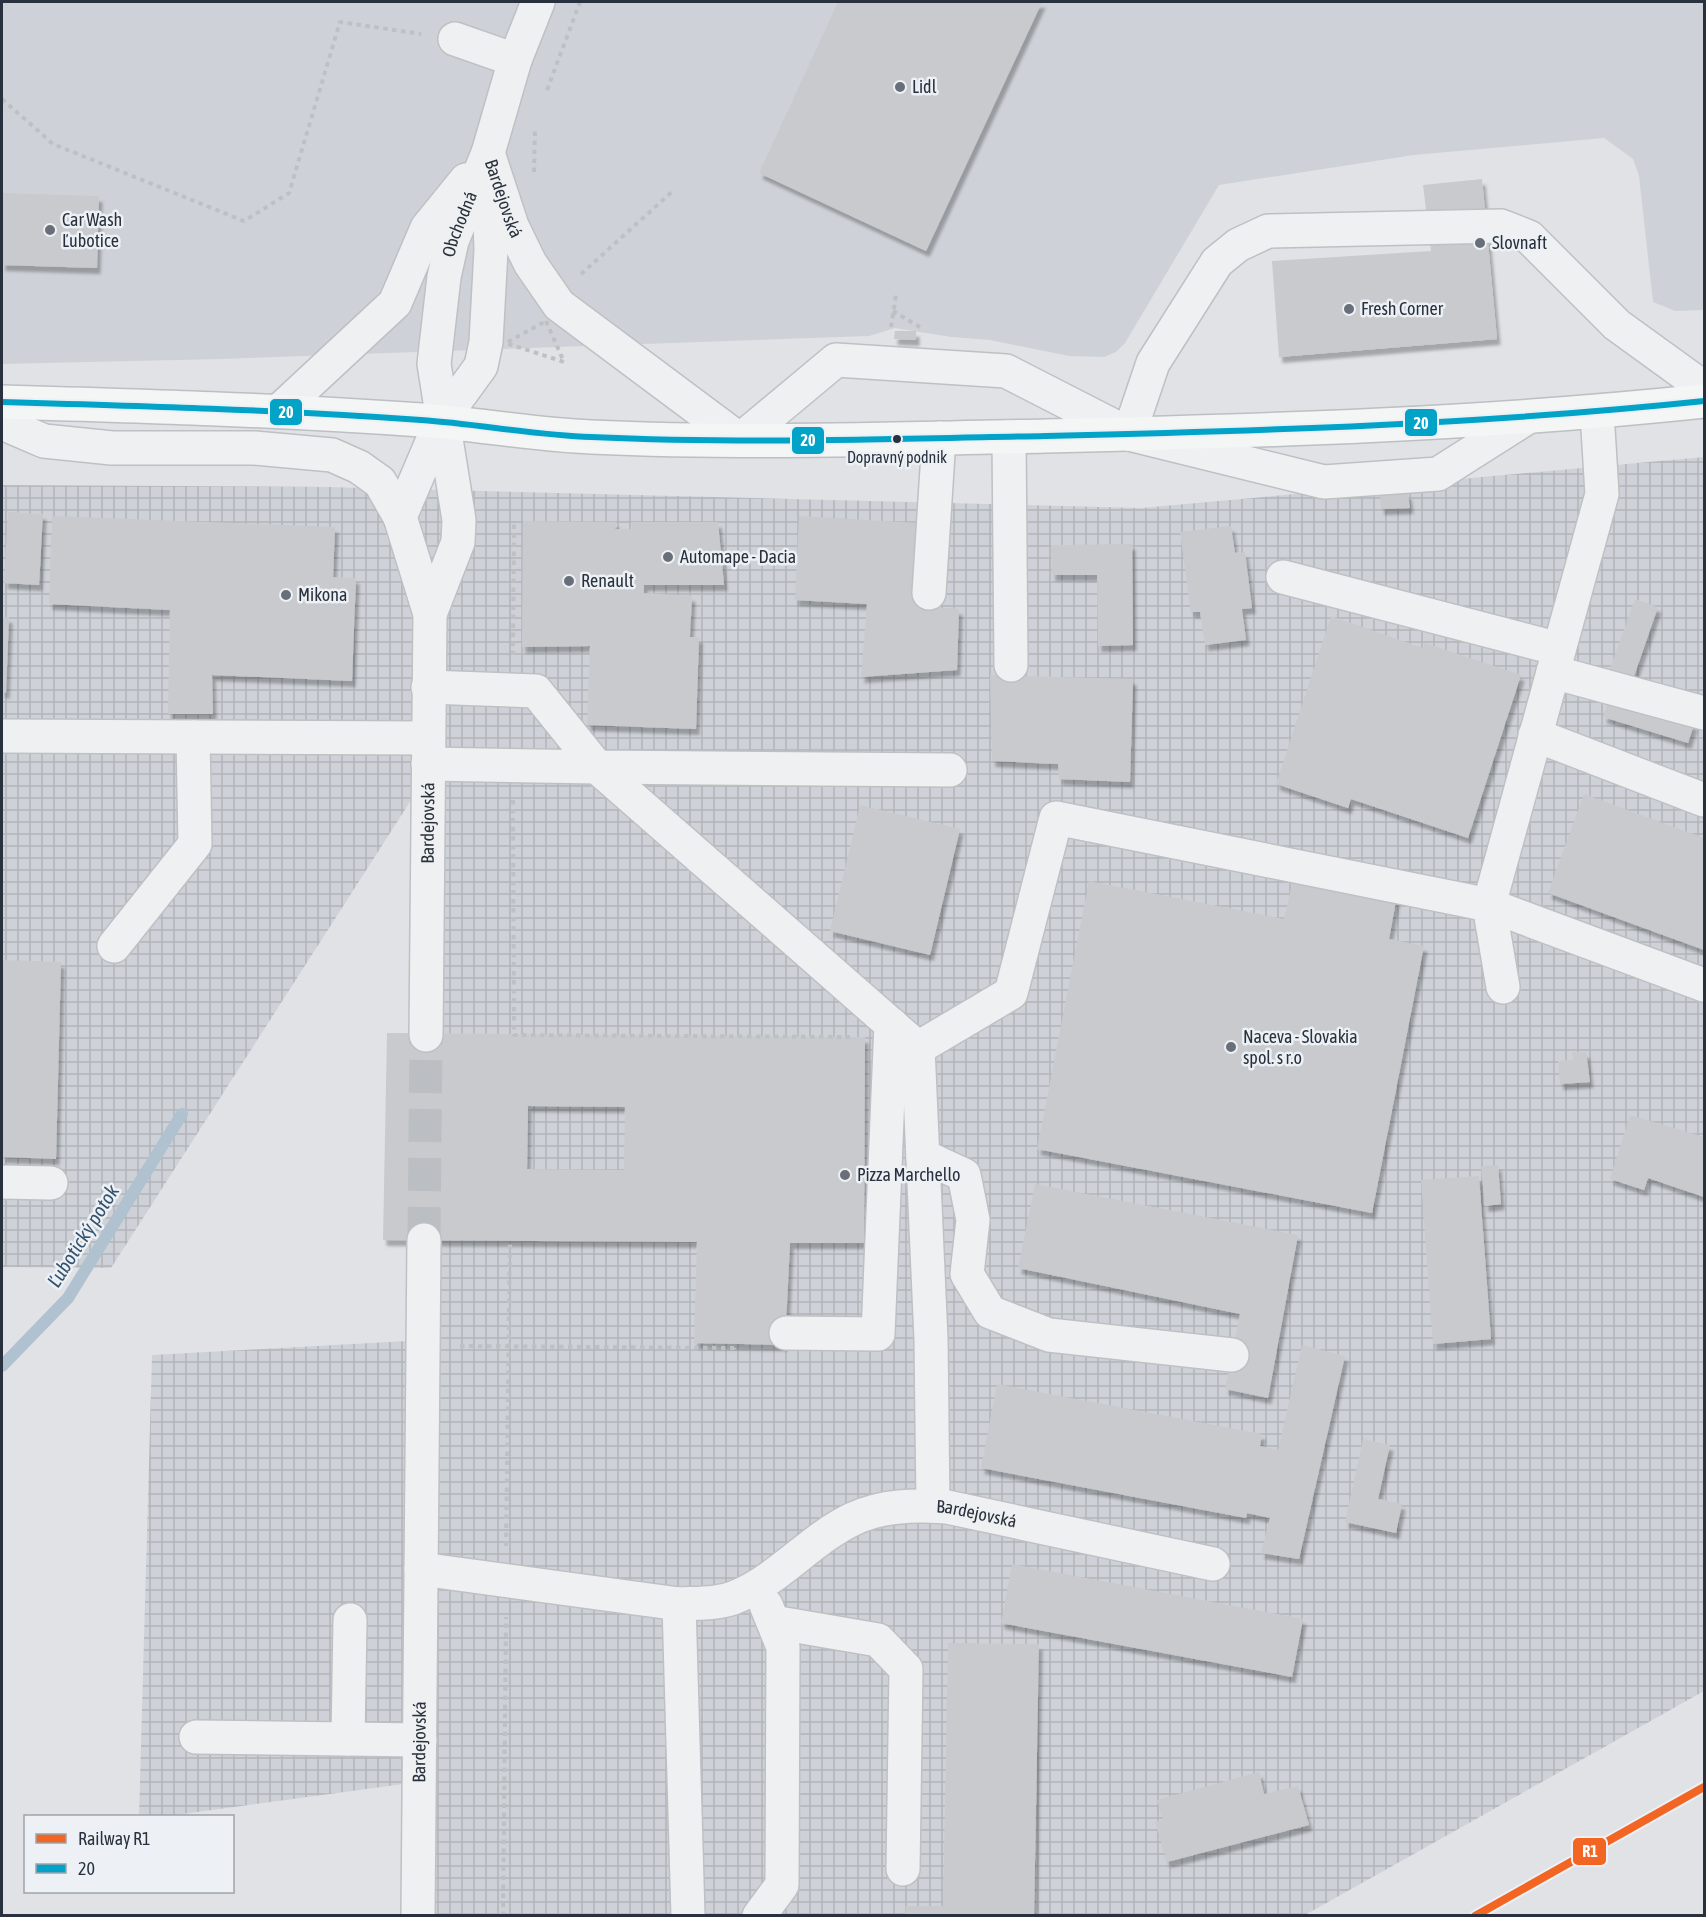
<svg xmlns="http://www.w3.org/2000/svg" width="1706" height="1917" font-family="'Asap Condensed',sans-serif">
  <defs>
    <pattern id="industrial-grid" width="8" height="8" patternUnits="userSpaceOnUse" patternTransform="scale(1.5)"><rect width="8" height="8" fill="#ced2d8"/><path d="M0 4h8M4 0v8" fill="none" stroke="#b1b5ba"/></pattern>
    <filter id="shadow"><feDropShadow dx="3.5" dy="6" stdDeviation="1.5" flood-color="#0004"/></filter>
  </defs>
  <rect width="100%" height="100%" fill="#e0e2e5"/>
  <!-- built -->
  <path fill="#ced2d8" d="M2,2H1704V310L1675,311L1653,302L1639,176L1633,159L1604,138L1414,155L1219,185L1125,343L1116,352L1104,357L1069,356L990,340L951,337L895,328L869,336L220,359L2,364Z"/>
  <!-- industrial -->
  <path fill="url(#industrial-grid)" d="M1704,457V1691L1305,1915H416L418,1782L168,1816H139L152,1355L425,1340L433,766L111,1268L2,1267V485L328,487L1141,508Z"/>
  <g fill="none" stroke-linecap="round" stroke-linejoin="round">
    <!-- stream -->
    <path stroke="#b0c1cf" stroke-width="12" d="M2,1366L68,1298L182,1114"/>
  </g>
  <!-- building -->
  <path fill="#c8cacd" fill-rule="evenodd" filter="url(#shadow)" d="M838,2H1042L926,251L759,173Z
    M1482,179L1497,339L1279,357L1272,261L1431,251L1423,185Z
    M2,193L99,196L97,268L2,265Z
    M895,331H916V340L894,339Z
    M1408,494L1410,508L1381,509L1380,495Z
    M8,512L43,514L39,585L4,583Z
    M52,516L335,527L333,577L356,578L352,681L212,675L213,714H168L170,610L49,604Z
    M799,516L919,523L916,606L959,609L957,670L861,677L867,604L795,600Z
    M523,521L616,522L615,529H632L631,522H718L724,585H644V593L692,596L690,637H699L696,729L587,725L590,646L522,647Z
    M1231,526L1235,553L1245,552L1252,608L1242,609L1246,640L1205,645L1200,612H1191L1180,532Z
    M1132,544L1133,645L1098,646L1097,575H1052L1051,545Z
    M1635,599L1658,607L1632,682L1608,674Z
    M1331,616L1423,648L1425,643L1521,675L1468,838L1351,799L1348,808L1276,784Z
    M2,617H9L6,693L2,692Z
    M990,675L1133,679L1130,782L1059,779L1058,764L992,761Z
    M1610,697L1694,724L1688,743L1603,717Z
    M1584,794L1704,838V950L1548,893Z
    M860,805L960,829L930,955L830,931Z
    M1295,870L1398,890L1389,939L1424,946L1372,1213L1037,1149L1089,881L1284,919Z
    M2,960L61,962L56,1159L2,1157Z
    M387,1033L865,1037L864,1243H790L785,1345L694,1343L697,1242L383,1240ZM528,1106L625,1107L624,1170L527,1169Z
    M1572,1052H1586L1590,1082L1560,1084L1558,1061L1573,1060Z
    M1630,1115L1704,1137V1197L1648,1178L1644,1190L1610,1179Z
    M1498,1165L1501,1204L1485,1206L1481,1166Z
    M1479,1176L1491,1339L1433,1344L1421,1180Z
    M1035,1184L1298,1235L1268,1398L1225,1389L1240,1314L1018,1268Z
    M1302,1345L1345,1356L1299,1559L1261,1553L1270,1518L1247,1513L1246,1518L981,1468L997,1384L1262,1434L1260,1446L1278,1450Z
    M1363,1439L1390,1445L1378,1499L1402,1504L1396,1533L1345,1522Z
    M1012,1564L1303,1619L1292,1677L1001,1623Z
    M948,1643L1039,1644L1034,1916H905L906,1906H943Z
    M1259,1772L1264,1794L1298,1786L1309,1825L1167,1862L1155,1822L1163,1820L1157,1800Z"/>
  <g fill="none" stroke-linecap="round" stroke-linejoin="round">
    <!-- minor-tunnel -->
    <path stroke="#bbbfc3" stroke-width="33" stroke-dasharray="33 16" stroke-linecap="butt" d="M424,1240L426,1035"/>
    <defs>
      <g id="minor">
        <path d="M455,39L515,60"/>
        <path id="s1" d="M488,153L512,226L530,263L559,305L740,440L836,360L1006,371L1129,434L1324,482L1438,474L1528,417"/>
        <path d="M280,410L395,303L427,228L466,180"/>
        <path d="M2,423L44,441L112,448H254L332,455L359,467L380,482L400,517"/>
        <path d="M1129,434L1153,363L1217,262L1238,245L1268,231L1501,226L1529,237L1617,325L1704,388"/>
        <path d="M1009,437L1011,665"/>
        <path d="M1283,577L1559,649"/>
        <path d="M929,593L939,438"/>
        <path id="s2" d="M430,614L458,542L459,520L434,364L444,277L452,241L488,153L515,60L538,2"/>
        <path d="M1553,672L1704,713"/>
        <path d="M428,687L536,691L597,767L950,770"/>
        <path d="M1535,735L1704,800"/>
        <path d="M2,736L428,738"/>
        <path d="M428,764L597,767L918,1048L931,1339L933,1506"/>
        <path d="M114,946L195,844L193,737"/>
        <path d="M1503,987L1489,905L1602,494L1597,412"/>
        <path id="s3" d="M426,1035L430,614L400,517L441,421L481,366L486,342L491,250L489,190"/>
        <path d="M918,1048L1011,993L1056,818L1489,905L1704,985"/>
        <path d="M923,1156L964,1175L973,1220L967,1274L990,1312L1049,1335L1232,1355"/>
        <path d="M2,1182L51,1183"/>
        <path d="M786,1333L878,1334L891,1024"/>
        <path id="s4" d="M421,1569L679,1604C698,1603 721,1604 738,1596C780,1578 811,1539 853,1519C883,1505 915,1505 947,1507L1213,1564"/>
        <path d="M679,1604L688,1916"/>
        <path d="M773,1622L878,1640L906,1669L903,1869"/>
        <path d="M196,1737L420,1740"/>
        <path d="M348,1739L350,1620"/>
        <path id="s5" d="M418,1916L424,1240"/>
        <path d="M759,1916L782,1885L783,1647L766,1605"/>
      </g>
      <path id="major" d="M2,402C142,406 281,410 421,420C478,424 534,435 591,437C743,444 895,439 1046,436C1266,431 1486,424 1704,401"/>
    </defs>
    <!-- minor casing -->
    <use href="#minor" stroke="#bec0c3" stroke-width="36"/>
    <!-- major casing -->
    <use href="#major" stroke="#bcbfc3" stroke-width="36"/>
    <!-- path -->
    <path stroke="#bec1c3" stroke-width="4" stroke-dasharray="4.5 4.5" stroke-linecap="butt" d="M547,90L580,2
      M2,99L53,144L244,221L289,193L340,22L421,34
      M534,172L535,128
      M581,274L674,190
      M893,311L923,329
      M546,321L564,362L506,343Z
      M891,327L896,295
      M513,655L514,523
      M513,800L514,1035L850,1037
      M460,1346L734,1348L735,1344
      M506,1546L510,1241
      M503,1916L506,1617"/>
    <!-- minor -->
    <use href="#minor" stroke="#eff0f1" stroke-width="33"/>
    <!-- major -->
    <use href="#major" stroke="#f4f5f5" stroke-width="33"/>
    <defs>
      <path id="bus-1" d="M2,402C142,406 281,410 421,420C478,424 534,435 591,437C743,444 895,439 1046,436C1266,431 1486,424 1704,401"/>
    </defs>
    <!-- bus-1 casing -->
    <use href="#bus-1" stroke="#edf1f5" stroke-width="10"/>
    <!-- bus-1 -->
    <use href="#bus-1" stroke="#02a3c7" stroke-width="6"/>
    <defs>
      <path id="rail-1" d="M1475,1916L1704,1787"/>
    </defs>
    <!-- rail-1 casing -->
    <use href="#rail-1" stroke="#edf1f5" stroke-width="12"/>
    <!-- rail-1 -->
    <use href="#rail-1" stroke="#f26522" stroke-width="8"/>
  </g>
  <!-- markers -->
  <g fill="#686f78" stroke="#edf1f5" stroke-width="2">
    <circle cx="900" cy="87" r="6"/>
    <circle cx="50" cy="230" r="6"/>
    <circle cx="1480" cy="243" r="6"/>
    <circle cx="1349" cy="309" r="6"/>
    <circle cx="668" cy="557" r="6"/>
    <circle cx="569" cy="581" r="6"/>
    <circle cx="286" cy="595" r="6"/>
    <circle cx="1231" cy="1047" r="6"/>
    <circle cx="845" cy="1175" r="6"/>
  </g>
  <circle fill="#28313d" stroke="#edf1f5" stroke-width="2" cx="897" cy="439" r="5"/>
  <g text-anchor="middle" stroke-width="5" stroke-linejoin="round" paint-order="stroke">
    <!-- bus labels -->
    <g font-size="16" fill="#28313d" stroke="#edf1f5">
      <text x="897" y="463">Dopravný podnik</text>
    </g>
    <!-- poi labels -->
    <g font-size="18" fill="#28313d" stroke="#edf1f5" text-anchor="start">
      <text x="912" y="93">Lidl</text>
      <text x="62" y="226">Car Wash<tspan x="62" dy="21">Ľubotice</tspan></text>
      <text x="1492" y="249">Slovnaft</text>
      <text x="1361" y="315">Fresh Corner</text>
      <text x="680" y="563">Automape - Dacia</text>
      <text x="581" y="587">Renault</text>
      <text x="298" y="601">Mikona</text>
      <text x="1243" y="1043">Naceva - Slovakia<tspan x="1243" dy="21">spol. s r.o</tspan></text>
      <text x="857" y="1181">Pizza Marchello</text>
    </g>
    <!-- street labels -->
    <g font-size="18" fill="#28313d" stroke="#edf1f5">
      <text dy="6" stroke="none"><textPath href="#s1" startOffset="48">Bardejovská</textPath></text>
      <text dy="6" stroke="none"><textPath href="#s2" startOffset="400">Obchodná</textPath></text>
      <text dy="6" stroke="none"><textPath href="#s3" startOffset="212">Bardejovská</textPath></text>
      <text dy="6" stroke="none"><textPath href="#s4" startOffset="585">Bardejovská</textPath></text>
      <text dy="6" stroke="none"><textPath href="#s5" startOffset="174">Bardejovská</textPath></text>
    </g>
    <!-- water labels -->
    <g font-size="20" font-style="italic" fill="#35536e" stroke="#edf1f5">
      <text transform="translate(83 1236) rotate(-58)" y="7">Ľubotický potok</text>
    </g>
  </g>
  <g stroke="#edf1f5" stroke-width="2">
    <rect x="269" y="398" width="34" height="28" rx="6" fill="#02a3c7"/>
    <rect x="1404" y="408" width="34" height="29" rx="6" fill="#02a3c7"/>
    <rect x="791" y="426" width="34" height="29" rx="6" fill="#02a3c7"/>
    <rect x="1572" y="1837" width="35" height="29" rx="6" fill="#f26522"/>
  </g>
  <g font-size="16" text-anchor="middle" font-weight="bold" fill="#fff">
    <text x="286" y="418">20</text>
    <text x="1421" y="429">20</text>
    <text x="808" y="446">20</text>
    <text x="1590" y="1857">R1</text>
  </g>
  <!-- border -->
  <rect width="1706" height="1917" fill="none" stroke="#28313d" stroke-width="6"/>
  <!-- legend -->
  <rect x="24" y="1815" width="210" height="78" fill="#edf1f5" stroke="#9ea4ab" stroke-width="1.5"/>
  <rect x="36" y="1834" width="30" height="9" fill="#f26522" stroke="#9ea4ab" stroke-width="1.5"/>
  <text x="78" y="1845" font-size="18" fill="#28313d">Railway R1</text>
  <rect x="36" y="1864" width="30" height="9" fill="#02a3c7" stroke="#9ea4ab" stroke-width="1.5"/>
  <text x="78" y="1875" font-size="18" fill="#28313d">20</text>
</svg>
